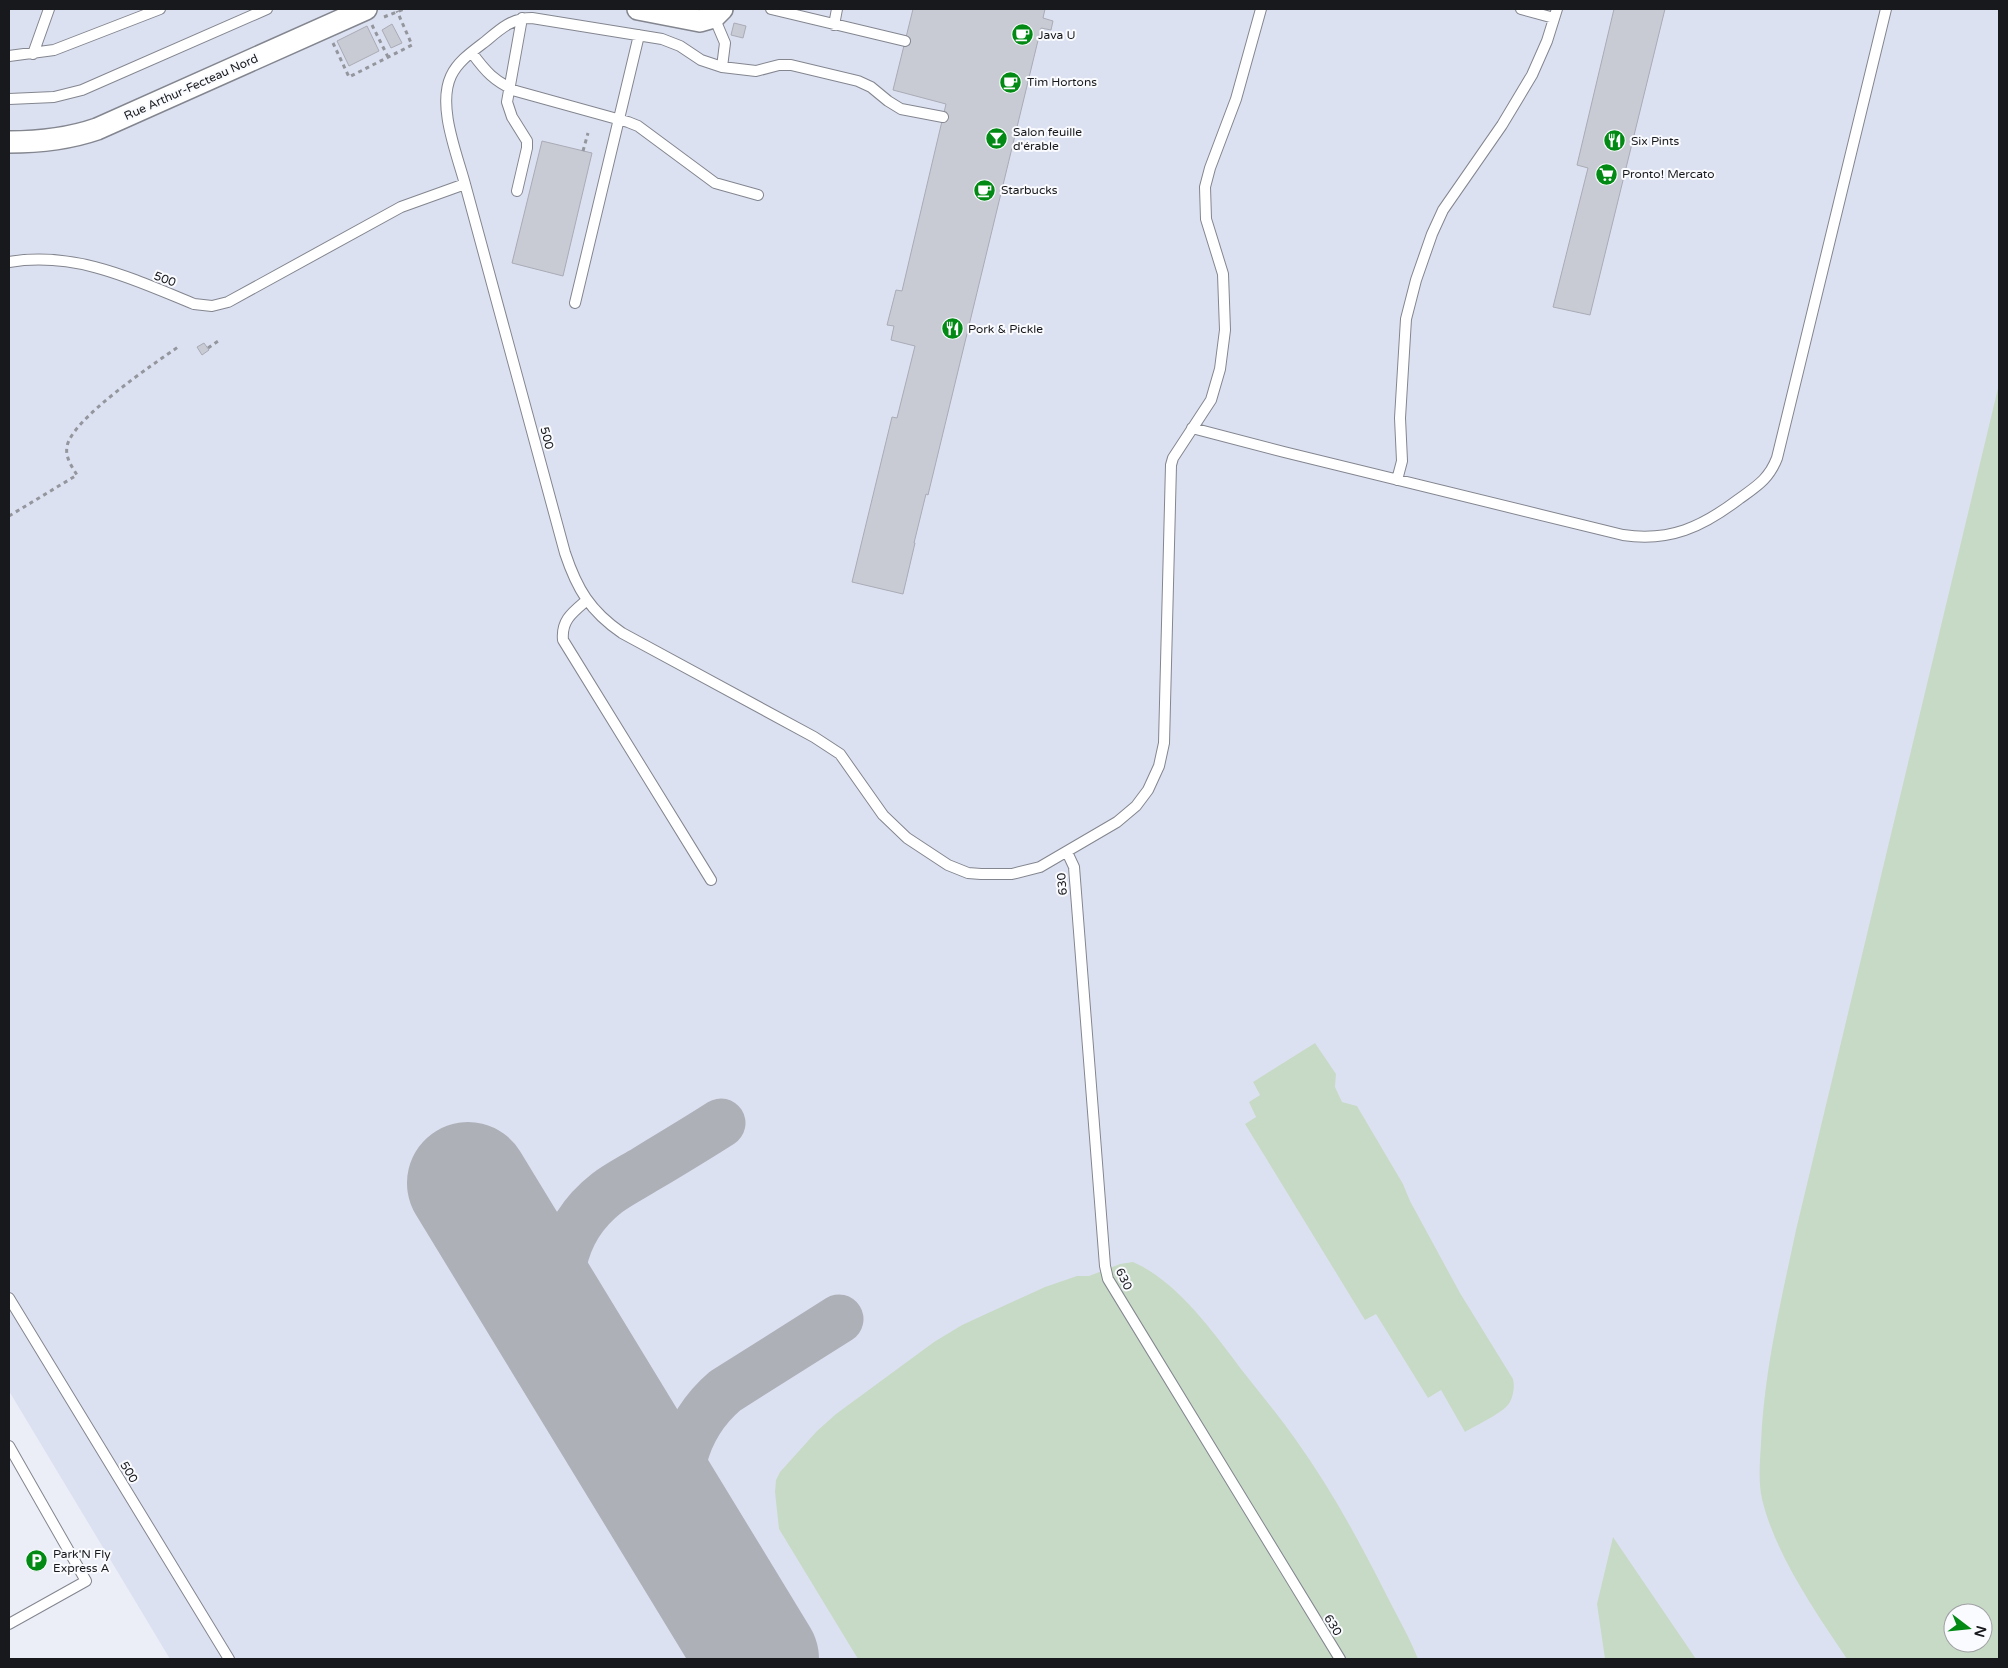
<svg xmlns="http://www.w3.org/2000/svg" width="2008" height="1668" font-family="'Varela Round',sans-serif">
  <rect width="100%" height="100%" fill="#ebedf7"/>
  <!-- built -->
  <path fill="#dce1f2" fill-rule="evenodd" d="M9,9H1999V1659H170L9,1391ZM1953,1613H1983V1643H1953Z"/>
  <!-- green -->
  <path fill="#c7dac6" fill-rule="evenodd" d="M1999,384V1659H1847C1816,1613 1775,1554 1762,1499C1758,1481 1760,1461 1761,1443C1764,1371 1781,1301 1796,1230ZM1953,1613H1983V1643H1953Z
    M1315,1043L1336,1074L1335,1087L1342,1102L1357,1106L1403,1184L1410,1201L1460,1293L1513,1379C1515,1387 1513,1400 1507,1406C1500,1414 1475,1426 1465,1432L1441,1390L1428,1398L1376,1314L1365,1320L1245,1124L1256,1117L1249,1102L1260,1095L1253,1082Z
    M1133,1262C1179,1282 1215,1335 1245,1374C1262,1396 1280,1417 1296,1440C1331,1489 1361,1544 1388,1598C1398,1618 1410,1638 1418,1659H858L779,1529L775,1492L776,1480L780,1472L817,1431L836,1414L934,1342L962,1325L1045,1287L1077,1276H1089L1120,1264Z
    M1613,1537L1696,1659H1605L1597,1604Z"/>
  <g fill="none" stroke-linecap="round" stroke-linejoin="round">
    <!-- taxiway -->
    <path stroke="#aeb0b8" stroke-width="49" d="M666,1509L663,1495L573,1348C548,1293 558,1231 607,1193C619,1184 633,1177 646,1169C671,1154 696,1139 721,1123
      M720,1598V1590C710,1573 697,1556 689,1537C666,1486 684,1426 725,1391L839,1319"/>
    <!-- runway -->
    <path stroke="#aeb0b8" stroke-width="122" d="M468,1183L758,1659"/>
  </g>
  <!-- building -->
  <path fill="#c8cad4" stroke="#a9abb5" d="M913,9H1045L1043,18L1053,21L1051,30L1041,28L928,495L926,494L914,543H915L903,594L852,582L892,417L897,418L915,346L891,340L894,326L887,325L896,290L902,291L946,104L893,90Z
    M1614,9H1665L1590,315L1553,307L1588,168L1577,165Z
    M734,23L746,26L743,38L731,35Z
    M392,24L402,43L391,48L382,30Z
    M367,26L379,51L349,66L337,41Z
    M542,141L592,153L563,276L512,263Z
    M204,343L209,350L202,355L197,347Z"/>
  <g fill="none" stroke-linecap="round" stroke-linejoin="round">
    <defs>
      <path id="service" d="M771,9L905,41
        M1521,9L1554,18
        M714,17L725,43L722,67
        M834,25L837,9
        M472,53C486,72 494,81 516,91L628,122L638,126L715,183L758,195
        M33,54L49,9
        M9,56L54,50L160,9
        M9,99L54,97L82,90L267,9
        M943,117L901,109L888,101L871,87L858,81L791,65H779L756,71L722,67L701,60L680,46L662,39L532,18C512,18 500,29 486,41C473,51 458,61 451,76C437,106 457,154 465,184L565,553C577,589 590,611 622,633L814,737L840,754L883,815L907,838L948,865L968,873L981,874H1012L1040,867L1117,822L1136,806L1148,790L1159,766L1164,743L1171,465L1173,458L1211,400L1220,369L1225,330L1223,274L1206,219L1205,187L1210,168L1236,99L1261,9
        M517,191L527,148V141L512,117L507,102L522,18
        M9,262C76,251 133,279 194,304L212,306L228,302L401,207L465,184
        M575,303L639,35
        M1192,428L1284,452L1623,535C1670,542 1702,527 1739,499C1757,486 1769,479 1777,458L1886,9
        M1397,480L1402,461L1400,418L1406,319L1416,280L1432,234L1443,210L1502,125L1532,75L1547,41L1557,9
        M587,600C573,612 561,620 563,640L711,880
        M1067,852L1074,867L1105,1266L1108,1279L1340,1659
        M9,1298L229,1659
        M9,1446L86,1581L9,1624"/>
      <path id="minor" d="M638,9L700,21L714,17L722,9
        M9,142C40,142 68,139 97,129L366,9"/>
    </defs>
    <!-- service casing -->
    <use href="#service" stroke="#83868f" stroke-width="12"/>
    <!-- minor casing -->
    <use href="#minor" stroke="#83868f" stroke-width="24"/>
    <!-- path -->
    <path stroke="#94969d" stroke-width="3" stroke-dasharray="4 4" stroke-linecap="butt" d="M384,17L404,9
      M372,25L388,57
      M333,43L349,77L412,45L397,11
      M583,151L588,133
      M208,348L221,339
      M9,516L77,475C72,467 65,457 67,447C70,420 155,363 178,347"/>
    <!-- service -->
    <use href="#service" stroke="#fff" stroke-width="10"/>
    <!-- minor -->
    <use href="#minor" stroke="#fff" stroke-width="21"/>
  </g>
  <!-- icons -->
  <defs>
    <symbol id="cafe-disc" viewBox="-11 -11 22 22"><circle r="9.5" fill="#028a15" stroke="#fafbff"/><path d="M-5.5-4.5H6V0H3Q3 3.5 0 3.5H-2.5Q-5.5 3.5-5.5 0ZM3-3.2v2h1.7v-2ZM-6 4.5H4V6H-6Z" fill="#fff"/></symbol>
    <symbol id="bar-disc" viewBox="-11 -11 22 22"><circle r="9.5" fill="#028a15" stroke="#fafbff"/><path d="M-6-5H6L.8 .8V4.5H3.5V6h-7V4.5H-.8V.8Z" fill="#fff"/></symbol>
    <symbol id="restaurant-disc" viewBox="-11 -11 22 22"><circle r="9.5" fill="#028a15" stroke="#fafbff"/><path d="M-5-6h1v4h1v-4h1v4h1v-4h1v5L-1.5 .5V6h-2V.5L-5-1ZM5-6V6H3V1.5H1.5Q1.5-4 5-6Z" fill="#fff"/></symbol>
    <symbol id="supermarket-disc" viewBox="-11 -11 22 22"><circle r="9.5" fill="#028a15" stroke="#fafbff"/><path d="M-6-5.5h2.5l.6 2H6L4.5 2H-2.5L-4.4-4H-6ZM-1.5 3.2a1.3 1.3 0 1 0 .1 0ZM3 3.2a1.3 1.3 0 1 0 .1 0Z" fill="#fff"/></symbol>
    <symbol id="parking-disc" viewBox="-11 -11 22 22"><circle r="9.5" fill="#028a15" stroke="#fafbff"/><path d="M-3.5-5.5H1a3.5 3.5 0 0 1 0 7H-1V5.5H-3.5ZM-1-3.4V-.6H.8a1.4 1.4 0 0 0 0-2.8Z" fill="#fff"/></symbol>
  </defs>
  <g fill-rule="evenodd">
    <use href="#cafe-disc" x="1010" y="22" width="25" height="25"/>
    <use href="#cafe-disc" x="998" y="70" width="25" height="25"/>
    <use href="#bar-disc" x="984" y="126" width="25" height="25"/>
    <use href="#restaurant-disc" x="1602" y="128" width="25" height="25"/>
    <use href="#supermarket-disc" x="1594" y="162" width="25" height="25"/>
    <use href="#cafe-disc" x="972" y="178" width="25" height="25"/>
    <use href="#restaurant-disc" x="940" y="316" width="25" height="25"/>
    <use href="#parking-disc" x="24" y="1548" width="25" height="25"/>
  </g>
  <g text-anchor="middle" stroke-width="4" stroke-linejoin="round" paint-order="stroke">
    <!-- poi labels -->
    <g font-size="12" fill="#18191c" stroke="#fafbff" text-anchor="start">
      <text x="1038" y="39">Java U</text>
      <text x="1027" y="86">Tim Hortons</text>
      <text x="1013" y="136">Salon feuille<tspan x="1013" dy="14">d'érable</tspan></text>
      <text x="1631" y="145">Six Pints</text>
      <text x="1622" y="178">Pronto! Mercato</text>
      <text x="1001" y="194">Starbucks</text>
      <text x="968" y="333">Pork &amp; Pickle</text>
      <text x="53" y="1558">Park'N Fly<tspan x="53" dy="14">Express A</tspan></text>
    </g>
    <!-- street labels -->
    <g font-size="12" fill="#18191c" stroke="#fafbff">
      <text transform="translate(191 87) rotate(-24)" y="4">Rue Arthur-Fecteau Nord</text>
      <text transform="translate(165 279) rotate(21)" y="4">500</text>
      <text transform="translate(547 438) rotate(75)" y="4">500</text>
      <text transform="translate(1062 884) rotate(-95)" y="4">630</text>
      <text transform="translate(1124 1279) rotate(64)" y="4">630</text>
      <text transform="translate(129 1472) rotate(59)" y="4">500</text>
      <text transform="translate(1333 1625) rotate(59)" y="4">630</text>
    </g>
  </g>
  <!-- border -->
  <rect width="2008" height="1668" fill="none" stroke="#18191c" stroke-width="20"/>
  <!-- north arrow -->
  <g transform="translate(1968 1628) rotate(106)"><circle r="24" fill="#fafbff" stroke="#a0a1a4"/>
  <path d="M0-4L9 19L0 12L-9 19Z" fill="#028a15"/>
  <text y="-8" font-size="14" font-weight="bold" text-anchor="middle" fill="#18191c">N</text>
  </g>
</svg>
